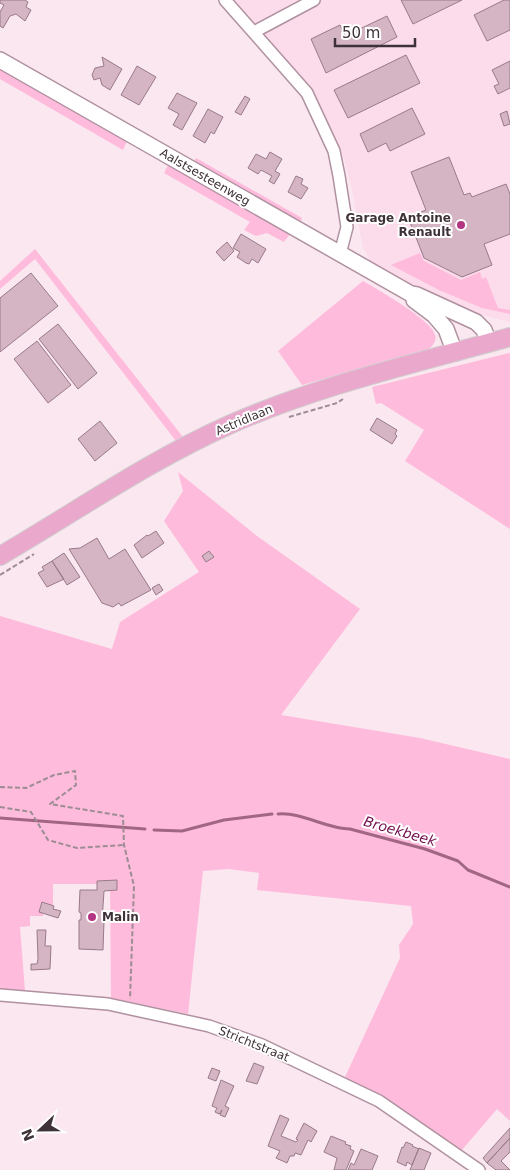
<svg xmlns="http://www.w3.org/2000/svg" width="510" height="1170" font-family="'DejaVu Sans',sans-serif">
  <rect width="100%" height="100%" fill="#fbe7f0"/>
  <!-- built -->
  <path fill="#fcdbeb" d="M234,0H510V322L482,315L443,300L381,271L372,263L363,248L352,190L344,158L313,92L279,51Z"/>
  <!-- green -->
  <path fill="#febbdc" d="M0,66L128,139L123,150L0,79Z
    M196,158L302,218L298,227L259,204L253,214L290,234L284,242L267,233L256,236L244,230L250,222L164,173L169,163L188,173Z
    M35,249L183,437L176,441L35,259L0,289V281Z
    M420,253L424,261L461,280L480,272L482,279L486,277L498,308L510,310V314L482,308L439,290L391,265Z
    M363,281C377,289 433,321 435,335C437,341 433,345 429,349L302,385L278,351Z
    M509,353L510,355V529L405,461L424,430L381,403L376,404L372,387Z
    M178,472L257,536L360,609L281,715L420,738L510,759V1121L497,1109L462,1150L387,1101L345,1077L400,958L399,945L413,924L411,906L257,890L259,873L228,869L203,871L188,1014L111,998L110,884H53V905H44L43,916H30V926L20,927L25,991L0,990V616L112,649L120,622L199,572L164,521L183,491Z"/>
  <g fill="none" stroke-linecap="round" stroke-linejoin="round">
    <!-- stream -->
    <path stroke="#a26685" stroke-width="3" d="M278,814C303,812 326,829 350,829L425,849L458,861L468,870L510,887
      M0,818L145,829
      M154,830L182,831L224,820L272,814"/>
  </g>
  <!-- building -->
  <path fill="#d5b5c4" stroke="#987a88" d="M0,0H25L28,2L26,7L31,10L25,21L16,14L10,16L3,28L0,26V12L4,5L0,3Z
    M401,0H462L413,24Z
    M504,0H510V30L487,41L474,15Z
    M387,16L397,37L326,73L311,39L340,25L345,36Z
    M406,55L420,83L348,118L334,90Z
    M102,57L122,69L110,90L102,85L100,78L94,80L92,75L95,68L104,66Z
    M510,61V88L498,94L494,86L499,84L492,70Z
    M137,66L156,77L139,105L121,95Z
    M177,93L197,103L182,130L173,125L179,114L168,108Z
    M245,96L250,99L241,115L235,112Z
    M412,108L425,134L390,151L386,143L368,152L360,134Z
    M208,109L223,117L214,134L211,132L205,143L193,136Z
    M507,111L510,124L504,126L500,114Z
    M270,152L282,159L275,171L280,174L274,184L269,181L272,176L261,170L258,174L248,168L256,154L266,159Z
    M449,157L464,195L470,193L472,197L506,184L510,194V234L484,244L492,265L462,277L424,258L408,217L426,210L411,172Z
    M296,176L303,179L301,184L308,188L301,199L288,192Z
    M241,234L266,249L258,263L252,259L249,264L246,263L237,257L240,252L233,248Z
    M227,242L234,251L224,261L216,252Z
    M31,273L58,306L0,352V298Z
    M58,324L97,373L78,389L39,339Z
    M37,341L71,385L48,403L14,359Z
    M377,418L397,430L395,434L397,436L392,444L370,430Z
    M100,421L117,443L95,461L78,439Z
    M156,531L164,543L142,558L134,545L147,535L148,536Z
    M97,538L109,559L125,549L151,590L121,606L119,603L113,607L102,603L69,549L80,548Z
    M209,551L214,557L206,562L202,556Z
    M64,553L80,577L67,585L52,561Z
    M52,561L64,579L47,587L38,573L44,570L42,567Z
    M159,584L163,590L156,595L152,588Z
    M117,880V890L104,891L102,921H104L103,950L79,949V920H81V913L79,912L80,890H97V881Z
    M42,902L54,906L53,909L61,911L58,918L39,912Z
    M37,930H46L45,946H51L50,969L31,970V964H37L38,959Z
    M254,1063L264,1067L257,1084L246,1081Z
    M212,1068L220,1071L216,1081L208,1078Z
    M221,1080L234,1086L225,1106L229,1108L225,1117L220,1115L222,1110L219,1114L215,1112L217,1108L212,1106Z
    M280,1115L289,1119L281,1136L296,1142L298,1140L296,1139L304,1123L317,1131L311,1142L308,1140L301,1155L295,1153L294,1156H290L287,1163L276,1158L280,1151L268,1146Z
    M510,1128V1138L487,1163L483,1158Z
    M331,1136L346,1142L345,1144L351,1146L350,1149L354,1151L346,1170H334L337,1158L324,1152Z
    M510,1138V1152L501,1161L510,1170H496L487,1163Z
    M406,1142L413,1145L412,1146L419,1149V1148L412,1165L407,1162L406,1166L397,1162L402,1147L403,1148Z
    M419,1148L431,1153L424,1170H410Z
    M361,1149L378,1156L372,1170H348L351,1163L354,1165Z"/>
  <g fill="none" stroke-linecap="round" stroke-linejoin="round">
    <defs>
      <path id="street" d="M225,0L307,93L334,151L339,176L347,227L340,254
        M254,32L314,0
        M0,995L108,1004L209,1026L262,1045L379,1101L479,1170"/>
      <path id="secondary" d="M0,60L411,294L417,295L476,322L484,330L489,343
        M414,300L434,315L446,329L455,353"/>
      <path id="primary" d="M0,556C77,511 150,460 231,424C320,385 417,363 510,337"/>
    </defs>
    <!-- street casing -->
    <use href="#street" stroke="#b091a0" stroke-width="14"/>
    <!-- secondary casing -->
    <use href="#secondary" stroke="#b091a0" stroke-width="18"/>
    <!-- primary casing -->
    <use href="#primary" stroke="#d1cecf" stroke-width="20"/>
    <!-- path -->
    <path stroke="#9c8c93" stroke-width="2" stroke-dasharray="5 2.5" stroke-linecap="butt" d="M289,417L337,403L343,399
      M0,575L34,554
      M0,787L26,788L54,775L75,771L76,785L50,804L123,816L124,845L134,886L130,999
      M0,807L31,812L48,840L77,848L124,845"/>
    <!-- street -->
    <use href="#street" stroke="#fff" stroke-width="11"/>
    <!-- secondary -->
    <use href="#secondary" stroke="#fff" stroke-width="15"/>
    <!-- primary -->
    <use href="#primary" stroke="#e9a8cc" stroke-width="18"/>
  </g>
  <!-- markers -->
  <g fill="#b33481" stroke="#fff" stroke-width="2">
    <circle cx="461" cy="225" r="5"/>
    <circle cx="92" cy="917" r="5"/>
  </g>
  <g text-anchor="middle" stroke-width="4" stroke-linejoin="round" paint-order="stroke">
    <!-- street labels -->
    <g font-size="12" fill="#3e3137" stroke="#fff">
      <text transform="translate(205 177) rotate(30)" y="4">Aalstsesteenweg</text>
      <text transform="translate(244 420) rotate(-23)" y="4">Astridlaan</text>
      <text transform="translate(254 1044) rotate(22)" y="4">Strichtstraat</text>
    </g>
    <!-- poi labels -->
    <g font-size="12" font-weight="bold" fill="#3e3137" stroke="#fff" text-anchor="end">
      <text x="451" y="222">Garage Antoine<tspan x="451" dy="14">Renault</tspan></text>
      <text x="102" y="921" text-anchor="start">Malin</text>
    </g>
    <!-- water labels -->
    <g font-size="14" font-style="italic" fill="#720f4f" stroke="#fff">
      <text transform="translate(400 831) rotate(16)" y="5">Broekbeek</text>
    </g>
  </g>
  <!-- north arrow -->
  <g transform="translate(40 1130) rotate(248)" stroke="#ffffff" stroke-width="4" paint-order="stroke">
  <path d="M0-4L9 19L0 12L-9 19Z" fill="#3e3137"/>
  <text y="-8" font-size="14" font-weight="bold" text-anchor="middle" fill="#3e3137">N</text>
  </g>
  <!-- scale -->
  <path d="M335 38v8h80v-8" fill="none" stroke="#3e3137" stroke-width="2.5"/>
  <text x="342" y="38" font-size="15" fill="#3e3137" stroke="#ffffff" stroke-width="4" paint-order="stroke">50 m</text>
</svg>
